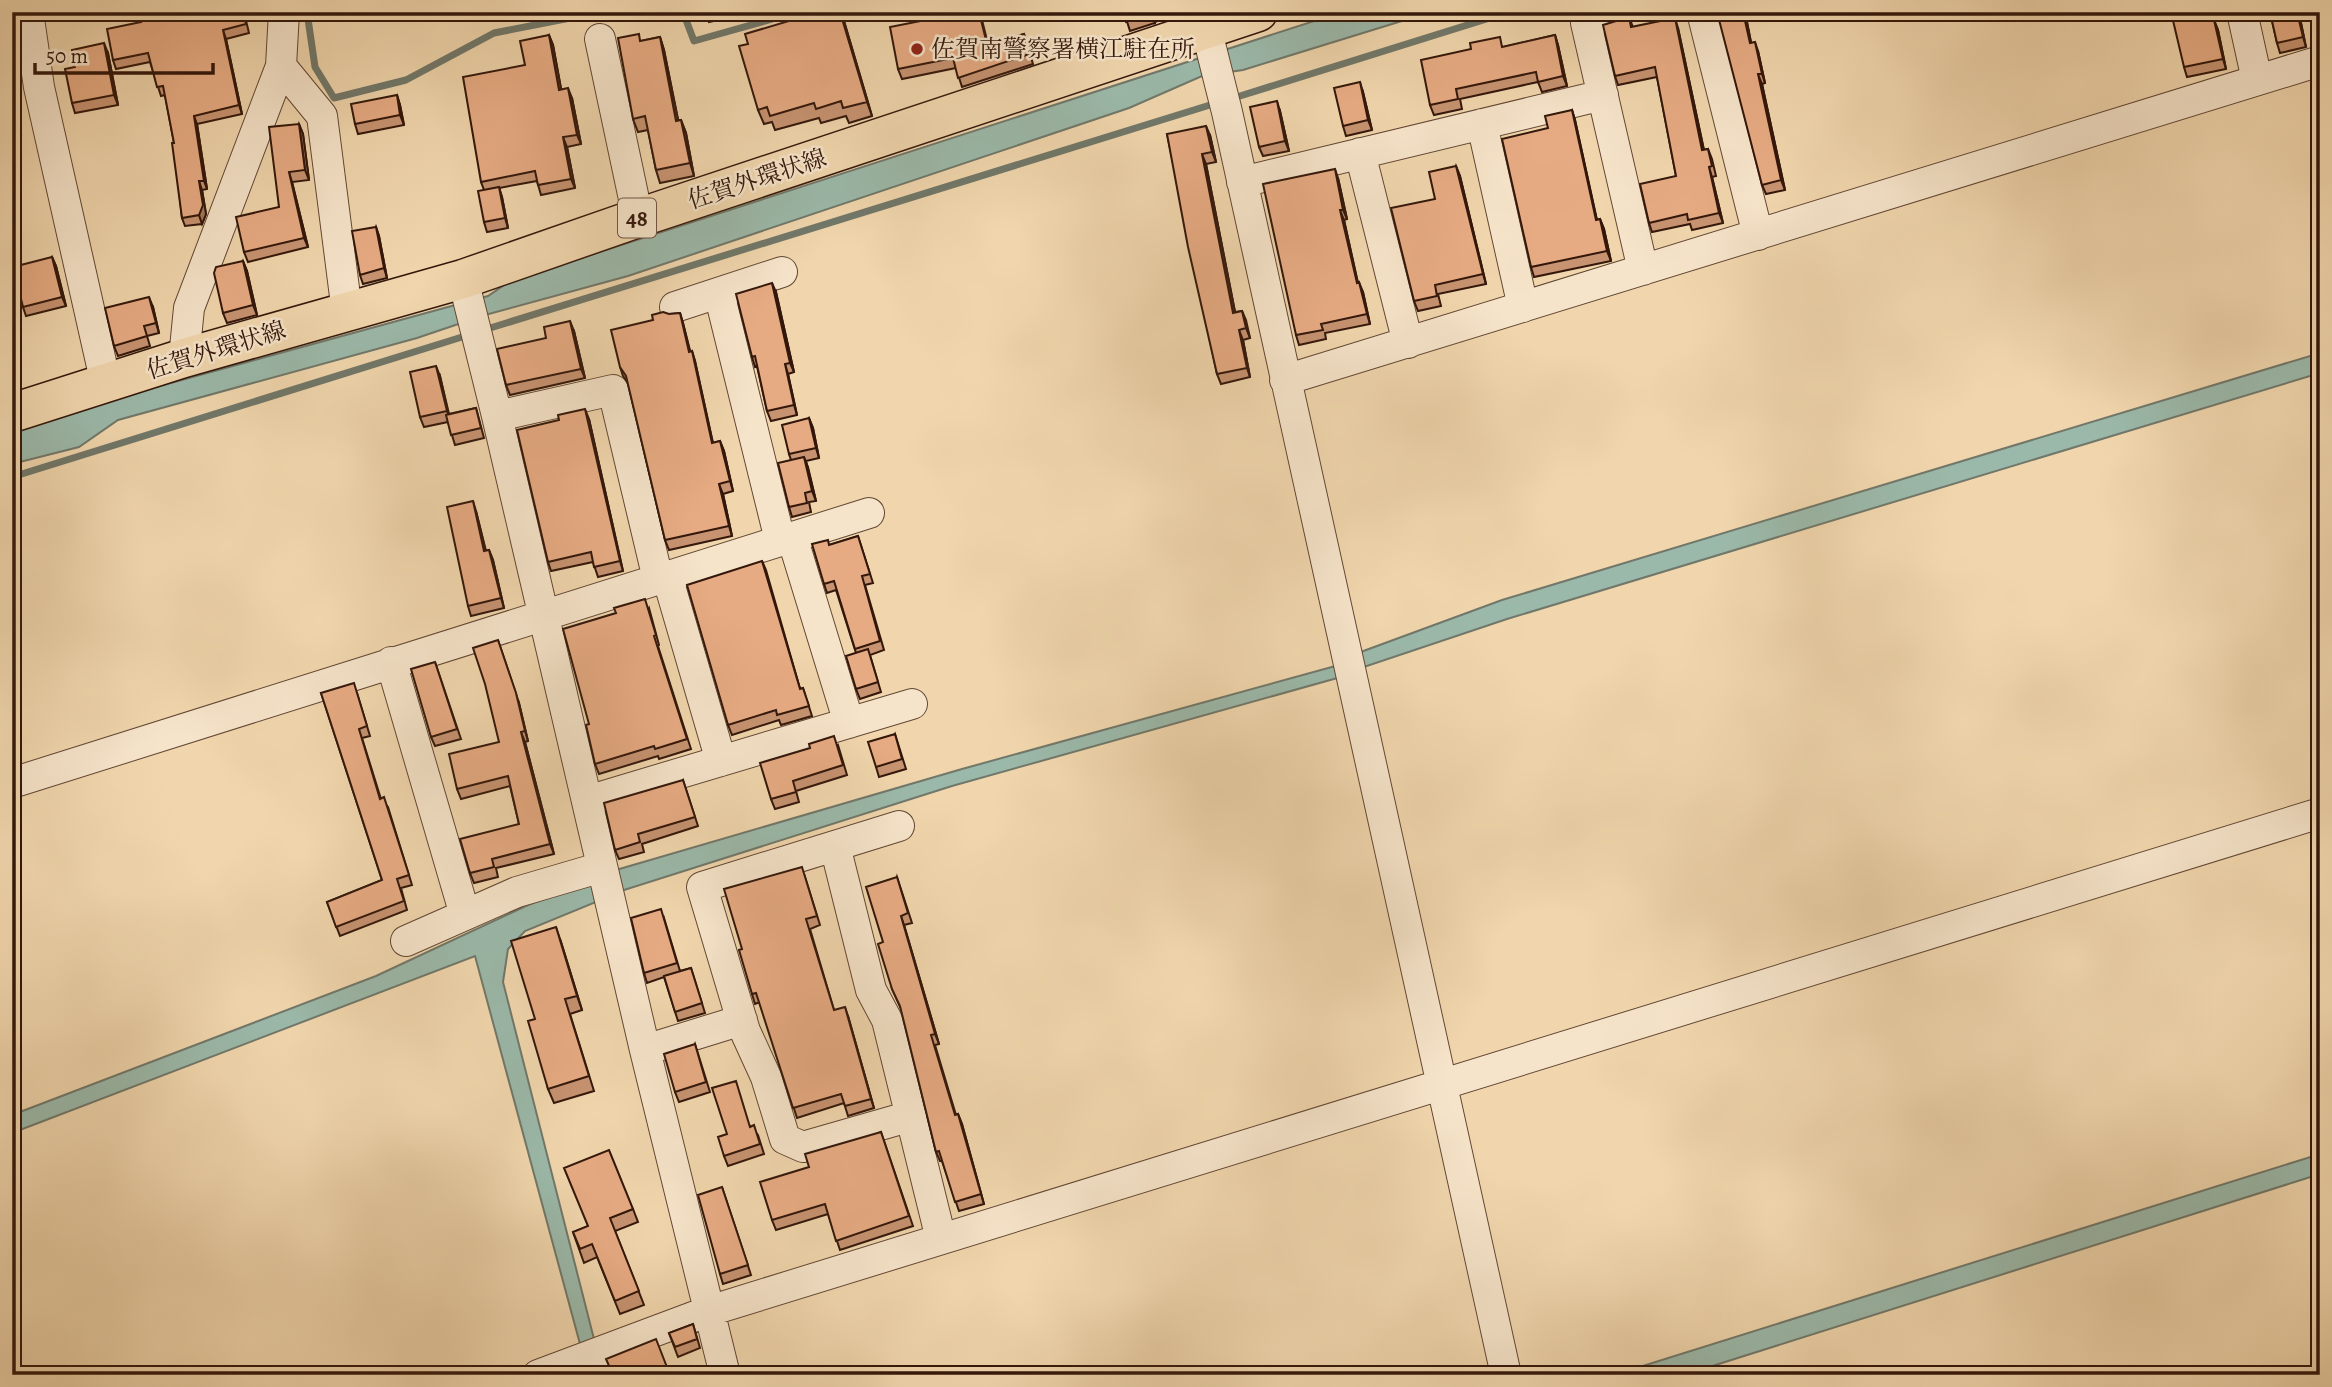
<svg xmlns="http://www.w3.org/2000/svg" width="2332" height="1387" font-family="Alegreya,'Noto Serif JP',serif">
  <rect width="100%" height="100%" fill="#f1d6ad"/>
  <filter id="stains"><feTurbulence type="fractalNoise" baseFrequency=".00286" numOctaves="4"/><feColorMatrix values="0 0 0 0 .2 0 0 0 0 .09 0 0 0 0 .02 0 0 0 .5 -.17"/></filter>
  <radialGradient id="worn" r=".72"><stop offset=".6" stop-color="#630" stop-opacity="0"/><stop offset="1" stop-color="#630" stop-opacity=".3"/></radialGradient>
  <!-- water -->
  <path fill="#9bb9aa" stroke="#71786a" stroke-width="2" d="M1342,12H1431L1243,70L1202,76L1129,108L628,276L485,315L417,338L118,420L79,447L12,464V432L156,387L488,296L510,281Z
    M2320,353V373L1507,619L1361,668L1358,653L1502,600Z
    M1339,665L1341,677L952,786L621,891L616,870L962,769Z
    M591,882L596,902L525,931L508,949L503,982L594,1339L580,1344L475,956L12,1133V1115L376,976L528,905Z
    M2320,1154V1174L1684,1375H1614Z"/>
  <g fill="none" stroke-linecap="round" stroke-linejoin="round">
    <!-- stream -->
    <path stroke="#71786a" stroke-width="7" d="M307,12L315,67L334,98L406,80L494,33L601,12
      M683,12L694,41L797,12
      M1240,96L1509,12
      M487,329L1210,105
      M12,477L462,337"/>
    <defs>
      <path id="minor" d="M28,12L39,87L106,384
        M1202,12L1227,112L1506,1375
        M1619,12L1586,23L1643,270
        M1702,12L1758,235
        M2242,12L2257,80
        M600,39L638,218
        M281,66L322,116L347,312
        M1482,124L1523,307
        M1360,153L1408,343
        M1242,182L1603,95
        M463,279L497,416L645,1050L725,1375
        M719,293L780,540
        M675,307L782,272
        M184,358L189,308L281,66L284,12
        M1285,380L2320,61
        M497,416L613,390L658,579
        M792,537L849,723
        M667,576L721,761
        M391,662L465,915
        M12,783L869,513
        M587,801L912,704
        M899,826L702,887L745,1031L766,1077L785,1139L803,1147L911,1116
        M835,846L871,990L887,1020L941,1239
        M406,941L517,892L602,867
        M645,1050L742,1020
        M538,1375L709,1311L2320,813"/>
      <path id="major" d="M12,413L184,358L463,279L638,218L1258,12"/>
    </defs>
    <!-- minor casing -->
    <use href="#minor" stroke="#624734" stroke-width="32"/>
    <!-- major casing -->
    <use href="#major" stroke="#33170b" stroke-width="41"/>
    <!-- minor -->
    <use href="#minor" stroke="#f6e4ca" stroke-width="30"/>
    <!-- major -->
    <use href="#major" stroke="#f1d6ad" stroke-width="38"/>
  </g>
  <!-- wall -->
  <path fill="#c79371" stroke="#33170b" stroke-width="2" d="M244,12L249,33L226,39L242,114L197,124L207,189L202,190L206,214L202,224L185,226L182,218L174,143L165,95L161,96L150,62L116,69L113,60Z
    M705,12H749V13L709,22Z
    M945,12H980L988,44L1024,34L1033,64L962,87L956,68L902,79L898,69L946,16Z
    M1124,12H1161L1155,23L1130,31Z
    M1745,12L1751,42L1758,51L1765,83L1762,84L1785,190L1766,194L1762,185Z
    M2270,12H2320L2300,18L2306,47L2280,53L2277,43Z
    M1629,17L1633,27L1678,28L1704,150L1708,149L1712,159L1716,176L1712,177L1723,223L1692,230L1690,224L1652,232L1649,223L1676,176L1657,77L1618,85L1615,76Z
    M2214,20L2218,30L2226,69L2187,77L2184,67L2208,21Z
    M844,21L872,116L849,123L846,116L821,123L819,118L775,130L772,122L764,124L758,110Z
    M549,35L553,45L561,89L572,98L581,144L567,147L575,188L541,195L537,181L499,188L502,197L508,228L487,232L484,222V190L481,182L525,65Z
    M1555,35L1558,45L1567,86L1542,92L1538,82L1460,99L1462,109L1434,115L1430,105L1504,47Z
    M660,37L664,50L678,120H681L686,133L694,176L660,183L656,170L648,130L638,132L633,119L641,41Z
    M108,53L118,105L75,113L72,103Z
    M1363,92L1372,130L1346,136L1343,126Z
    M397,95L400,105L404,125L358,134L355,124Z
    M12,100L21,135L12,137Z
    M1572,110L1575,120L1597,220L1600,219L1604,229L1611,261L1534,277L1531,267L1548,128Z
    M1280,111L1289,151L1263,156L1259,147Z
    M299,124L303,134L309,180L292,182L308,247L248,262L244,252L279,207Z
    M1167,134L1210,135L1216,162L1206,164L1235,312L1242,311L1250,338L1243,340L1250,377L1221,384L1217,374Z
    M1456,166L1460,176L1486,284L1438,294L1441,306L1418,311L1414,301Z
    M1338,178L1347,219L1344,220L1358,283L1363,292L1370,324L1325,333L1326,339L1299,345L1296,335Z
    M376,227L379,236L387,278L363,284L360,275Z
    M52,257L56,266L66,306L26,316L23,307Z
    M243,261L247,271L257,315L227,323L223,313Z
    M776,292L794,372L788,374L797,415L771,421L767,411L757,366L755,367L752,357Z
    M153,307L159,333L147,336L150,346L118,356L114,346Z
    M680,313L683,323L690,352L692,351L695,361L713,443L720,441L724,451L733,491L723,494L732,536L669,550L665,540L628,383L623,376L620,367L653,320L669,314Z
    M574,331L585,378L510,395L506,385Z
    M440,376L449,414L476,408L484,438L455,445L448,422L424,427L420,417Z
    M809,418L813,428L819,458L806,461L816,501L809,502L811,512L792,517L789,507L791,460L789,454Z
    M589,419L623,571L598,577L593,562L551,571L548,562Z
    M476,511L486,551L489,550L493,560L504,608L471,616L468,606Z
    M858,536L873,583L865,585L884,650L870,655L881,692L860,699L856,689V653L836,590L827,593L824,584L829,545Z
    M762,561L800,689L803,688L812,716L781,725L779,720L732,735L728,725Z
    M649,608L659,645L658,646L691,749L659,759L658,756L599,774L595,764L589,724Z
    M435,662L461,739L435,746L431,737Z
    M321,693H357L370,736L362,738L381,799L388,807L412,885L401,888L407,910L340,936L327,902L382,880Z
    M519,703L528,741L525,742L554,854L496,868L498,877L474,883L470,873L519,824L510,786L461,799L457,789L499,742Z
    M895,734L906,769L879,777L876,767Z
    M838,745L847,775L796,791L799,802L775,809L771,799Z
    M683,780L698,826L642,844L644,852L619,859L615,850Z
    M805,877L820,925L810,929L834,1010L848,1016L874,1108L848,1116L844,1103L797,1118L760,1002L755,1004L752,994Z
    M897,877L912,923L904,925L939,1044L935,1045L956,1115L958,1114L962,1124L984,1204L959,1211L942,1161H940L936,1152L902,1011L892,989L883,942Z
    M664,918L680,971L691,968L705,1013L678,1021L664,977L647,983L644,973Z
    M561,942L582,1010L570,1014L594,1091L554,1103L548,1089L535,1019Z
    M695,1044L710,1092L679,1102L675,1092Z
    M750,1126L758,1135L764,1154L728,1166L724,1156Z
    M881,1132L913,1226L840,1250L828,1214L776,1230L772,1220L809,1167Z
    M722,1187L751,1275L723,1284L720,1274Z
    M633,1209L638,1222L615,1231L644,1305L620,1314L597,1257L584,1263L573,1232Z
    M693,1324L700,1348L678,1357L669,1333Z"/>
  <!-- shaded-wall -->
  <path fill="#a2785c" stroke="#33170b" stroke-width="2" d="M841,12L844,21L872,116L867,102Z
    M1152,12H1161L1155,23L1152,13Z
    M1743,12H1745L1753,53L1750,43Z
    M2297,12L2300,18L2306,47L2303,37Z
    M1675,18L1678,28L1706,160L1702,150Z
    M2214,20L2218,30L2226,69L2223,59Z
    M223,30L226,39L242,114L239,105Z
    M549,35L553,45L563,99L559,90Z
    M1555,35L1558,45L1567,86L1563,76Z
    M660,37L664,50L681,134L676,121Z
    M1755,42L1758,51L1765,83L1762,74Z
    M104,43L108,53L118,105L114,95Z
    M1758,74L1762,84L1785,190L1781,180Z
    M1360,82L1363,92L1372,130L1368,120Z
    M568,88L572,98L581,144L577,135Z
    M397,95L400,105L404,125L400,115Z
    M12,100L21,135L17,125L12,105Z
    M1277,101L1280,111L1289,151L1285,141Z
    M1572,110L1575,120L1599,230L1596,220Z
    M194,116L197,124L207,189L204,181Z
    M681,120L686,133L694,176L690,163Z
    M299,124L303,134L309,180L305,170Z
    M1206,126L1210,135L1216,162L1212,152Z
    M563,137L567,147L575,188L571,179Z
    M1202,154L1206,164L1237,322L1233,313Z
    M1456,166L1460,176L1486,284L1483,274Z
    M1709,167L1712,177L1723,223L1719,213Z
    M1335,169L1338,178L1347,219L1343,210Z
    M289,172L292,182L308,247L304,238Z
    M199,181L202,190L206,214L202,224L199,215Z
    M499,187L502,197L508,228L505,218Z
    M1340,210L1344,220L1360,293L1357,283Z
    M1600,219L1604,229L1611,261L1607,251Z
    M376,227L379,236L387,278L384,268Z
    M52,257L56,266L66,306L62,297Z
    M243,261L247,271L257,315L253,305Z
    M1359,282L1363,292L1370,324L1367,314Z
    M772,283L776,292L794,372L790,363Z
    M149,297L153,307L159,333L156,323Z
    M1242,311L1246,320L1250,338L1246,328Z
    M680,313L683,323L693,362L689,352Z
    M570,321L574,331L585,378L581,369Z
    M1239,330L1243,340L1250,377L1247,368Z
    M692,351L695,361L715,453L712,443Z
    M785,364L788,374L797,415L794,405Z
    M436,366L440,376L450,421L447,411Z
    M585,409L589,419L623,571L620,561Z
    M809,418L813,428L819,458L816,448Z
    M720,441L724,451L733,491L730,481Z
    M804,457L808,467L816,501L812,491Z
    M719,484L723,494L732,536L729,526Z
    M473,501L476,511L488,561L484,551Z
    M489,550L493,560L504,608L501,598Z
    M762,561L766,570L803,699L800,689Z
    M498,640L519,703L528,741L525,731Z
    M521,732L525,742L554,854L550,844Z
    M901,916L904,925L939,1044L935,1034Z
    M556,927L561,942L582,1010L577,996Z
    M845,1007L848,1016L874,1108L871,1099Z
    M958,1114L962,1124L984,1204L981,1194Z"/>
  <!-- building -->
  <path fill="#e7ab83" stroke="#33170b" stroke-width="2" d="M138,12H243L246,24L223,30L239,105L194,116L204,181H199L203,205L199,215L182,218L172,143H174L163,86L157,87L148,53L113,60L107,29L141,22Z
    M819,12H840L867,102L843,108L841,101L816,109L814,103L770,116L767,107L758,110L739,46L748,44L745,34Z
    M945,12H979L987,44L1024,34L1029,54L958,78L953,58L898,69L890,27L946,16Z
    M1124,12H1152L1126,22Z
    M1717,12H1743L1750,43L1755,42L1762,74H1758L1781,180L1762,185Z
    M2171,12H2204L2206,21L2214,20L2223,59L2184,67Z
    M2270,12H2297L2303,37L2277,43Z
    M1629,17L1631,27L1675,18L1702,150L1708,149L1712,166L1709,167L1719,213L1688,220L1687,214L1649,223L1640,184L1676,176L1655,67L1615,76L1603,25Z
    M639,34L640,41L660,37L676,121L681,120L690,163L656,170L645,116L633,119L618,38Z
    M549,35L559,90L568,88L577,135L563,137L571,179L538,185L535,171L481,182L463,77L525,65L520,41Z
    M1555,35L1563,76L1538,82L1536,72L1456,89L1458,99L1430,105L1421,60L1471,49L1470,43L1500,37L1502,47Z
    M104,43L114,95L72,103L65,69L75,67L72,50Z
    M1360,82L1368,120L1343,126L1334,88Z
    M397,95L400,115L355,124L351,104Z
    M1277,101L1285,141L1259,147L1250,107Z
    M12,105L17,125L12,126Z
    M1572,110L1596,220L1600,219L1607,251L1531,267L1502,139L1548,128L1545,116Z
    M299,124L305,170L289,172L304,238L244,252L236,217L279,207L269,127Z
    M1206,126L1212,152L1202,154L1233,313L1242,311L1246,328L1239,330L1247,368L1217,374L1188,247L1167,134Z
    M1456,166L1483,274L1435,285L1437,296L1414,301L1391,208L1435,199L1429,172Z
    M1335,169L1343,210H1340L1357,283L1359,282L1367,314L1321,324L1323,330L1296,335L1263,184Z
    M499,187L505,218L484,222L478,191Z
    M376,227L384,268L360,275L352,231Z
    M52,257L62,297L23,307L13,267Z
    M243,261L253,305L223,313L214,273L216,267Z
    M772,283L790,363L785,364L794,405L767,411L755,356L752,357L736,294Z
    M149,297L156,323L144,326L147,336L114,346L105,308Z
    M663,312L669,314L680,313L689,352L692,351L712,443L720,441L730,481L719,484L729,526L665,540L626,376L620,367L611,330L653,320L652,315Z
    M570,321L581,369L506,385L497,349L546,338L544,327Z
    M436,366L447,411L420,417L410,372Z
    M476,408L481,428L451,435L446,415Z
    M585,409L620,561L594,567L591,552L548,562L517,430L559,420L558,415Z
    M809,418L816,448L789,454L782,425Z
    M804,457L812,491L805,493L807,503L789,507L778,463Z
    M473,501L484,551L489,550L501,598L468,606L447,507Z
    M858,536L870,574L862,576L880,641L855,649L834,581L824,584L812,544L828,540L829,545Z
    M762,561L800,689L803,688L809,706L777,715L776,710L728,725L687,585Z
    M645,599L656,635L654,636L687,739L655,749L654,746L595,764L586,725L589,724L563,629L616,613L614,608Z
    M498,640L516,693L525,731L521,732L550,844L492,859L494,867L470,873L460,839L519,824L508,776L457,789L449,754L499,742L485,684L473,648Z
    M868,649L878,682L856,689L846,656Z
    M435,662L457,729L431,737L411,669Z
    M354,683L367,726L359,729L380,799L384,797L409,875L397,879L404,901L336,927L327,902L382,880L321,693Z
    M895,734L902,759L876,767L868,742Z
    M834,736L843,765L793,781L796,792L771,799L760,763L810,748L809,744Z
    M683,780L695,817L638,834L640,842L615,850L604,803Z
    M2320,828V850L2315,830Z
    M802,867L817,916L806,919L834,1010L845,1007L871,1099L845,1106L841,1094L793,1108L756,993L752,994L739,950L742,949L724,889Z
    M897,877L908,913L901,916L935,1034L931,1035L955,1115L958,1114L981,1194L955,1202L939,1151L936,1152L900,1006L892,989L878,944L883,942L866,887Z
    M661,909L677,963L644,973L631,918Z
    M556,927L577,996L565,999L589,1076L548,1089L528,1021L535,1019L511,941Z
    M691,968L702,1003L675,1012L664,976Z
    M695,1044L706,1082L675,1092L664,1054Z
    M736,1081L750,1127L754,1125L760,1144L724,1156L718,1137L727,1134L712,1088Z
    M881,1132L909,1216L836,1241L825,1204L772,1220L760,1182L809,1167L805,1154Z
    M609,1150L633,1209L610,1218L639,1291L615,1301L592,1244L580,1249L573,1232L588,1226L564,1168Z
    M722,1187L748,1265L720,1274L698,1195Z
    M693,1324L697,1339L675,1347L669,1333Z
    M656,1339L670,1375H613L606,1359Z"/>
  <!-- markers -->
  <circle fill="#8f2418" stroke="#f6e4ca" stroke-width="2.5" cx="917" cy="49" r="7"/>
  <g text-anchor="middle" stroke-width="5" stroke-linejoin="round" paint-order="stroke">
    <!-- shield labels -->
    <rect fill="#f6e4ca" stroke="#6e5444" stroke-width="2" x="618" y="198.5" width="38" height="39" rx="5"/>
    <g font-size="23" font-weight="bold" fill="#33170b">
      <text x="637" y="226">48</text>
    </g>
    <!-- poi labels -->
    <g font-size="24" fill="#33170b" stroke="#f6e4ca" text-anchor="start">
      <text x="931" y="57">佐賀南警察署横江駐在所</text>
    </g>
    <!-- street labels -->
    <g font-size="24" fill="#33170b" stroke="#f6e4ca">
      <text transform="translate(757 179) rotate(-18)" y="8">佐賀外環状線</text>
      <text transform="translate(216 350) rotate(-17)" y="8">佐賀外環状線</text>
    </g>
  </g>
  <!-- margin -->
  <rect width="2332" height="1387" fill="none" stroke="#f1d6ad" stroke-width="42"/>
  <rect x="14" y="14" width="2304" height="1359" fill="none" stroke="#33170b" stroke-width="3.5"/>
  <rect x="21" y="21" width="2290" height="1345" fill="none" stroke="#33170b" stroke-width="2"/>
  <!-- scale -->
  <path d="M35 63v10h178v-10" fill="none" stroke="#33170b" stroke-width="3.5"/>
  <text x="46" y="63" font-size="21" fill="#33170b" stroke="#f6e4ca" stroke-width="5" paint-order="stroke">50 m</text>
  <rect width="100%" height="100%" filter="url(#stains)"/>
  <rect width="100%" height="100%" fill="url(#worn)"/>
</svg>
